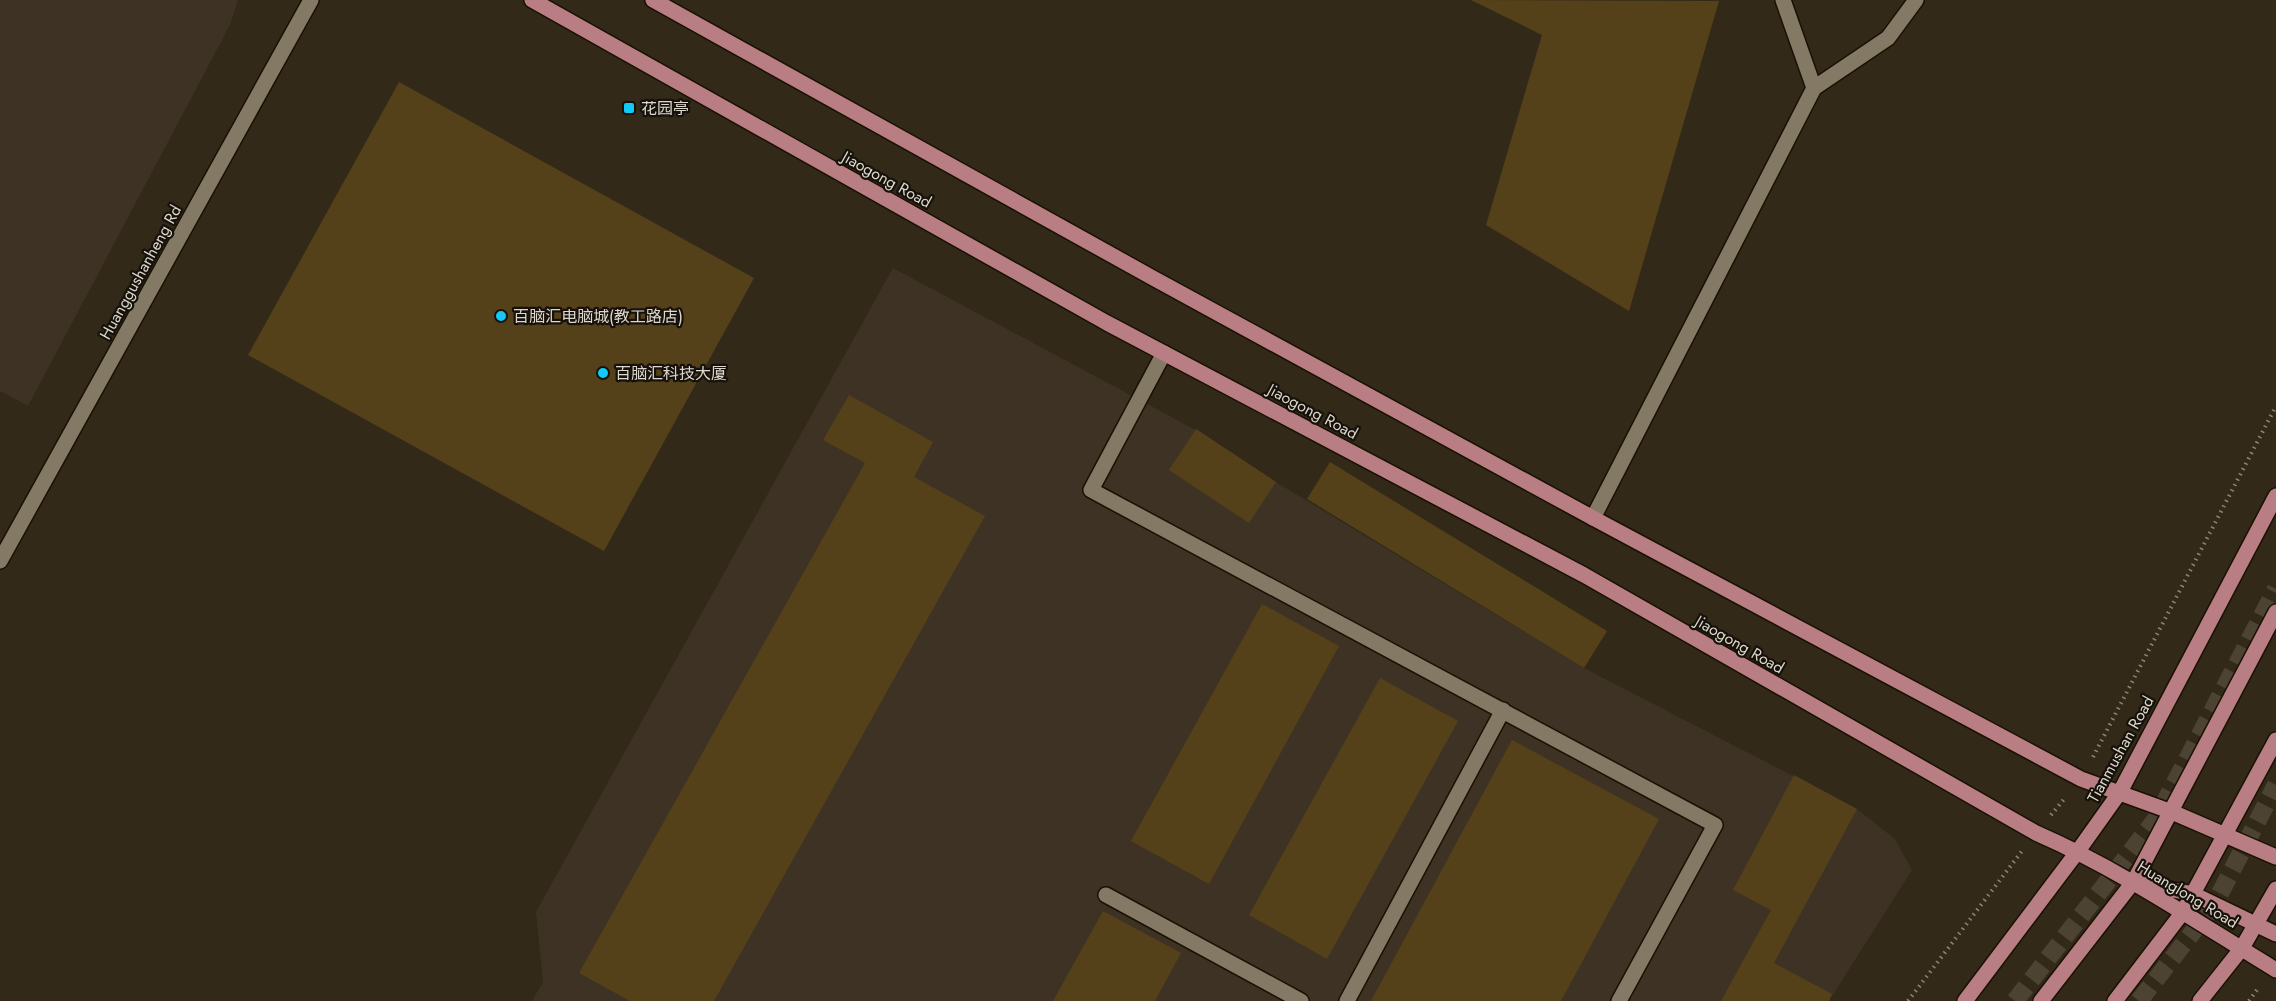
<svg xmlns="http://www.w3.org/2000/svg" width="2276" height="1001" font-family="Jost,'Noto Sans SC',sans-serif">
  <rect width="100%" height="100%" fill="#322918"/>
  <!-- industrial -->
  <path fill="#3e3224" d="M0,0H238L230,25L28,406L0,391Z
    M893,268L1205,435L1276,482L1584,668L1857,809L1895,839L1912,870L1829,1001H532L543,982L536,912Z"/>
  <!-- building -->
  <path fill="#554119" d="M1471,0L1719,1L1629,311L1486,225L1542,35Z
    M399,82L754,278L604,551L248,355Z
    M849,395L933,442L914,477L985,516L714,1001H630L579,973L865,463L823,440Z
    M1196,429L1276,482L1249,523L1169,470Z
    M1330,462L1607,631L1584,668L1307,499Z
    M1262,604L1339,646L1209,884L1131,841Z
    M1380,678L1458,721L1327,959L1249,915Z
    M1512,740L1659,819L1561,1001H1371Z
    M1794,775L1857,809L1774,963L1832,994L1829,1001H1721L1771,910L1733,890Z
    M1103,911L1181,953L1155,1001H1053Z"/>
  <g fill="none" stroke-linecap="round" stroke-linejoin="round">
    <!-- highway-tunnel -->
    <path stroke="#4c4333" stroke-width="18" stroke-dasharray="18 9" stroke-linecap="butt" d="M2015,1001L2156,819L2276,589
      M2139,1001L2214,905L2276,785"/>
    <defs>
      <path id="minor" d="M1783,0L1814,88
        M1164,353L1091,490L1715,825L1619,1001
        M1593,518L1814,88L1888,38L1916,0
        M0,561L311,0
        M1106,895L1301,1001
        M1347,1001L1503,710"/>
      <path id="major" d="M532,0L1107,323L1584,575L2036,833C2121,870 2197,922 2276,970
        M653,0L1153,278L1593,518L2081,779L2172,812L2276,857
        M2145,884L2193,894L2276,934
        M1965,1001L2078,851L2120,792L2276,496
        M2041,1001L2134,881L2276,612
        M2115,1001L2183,912L2276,740
        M2200,1001L2242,948L2276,889"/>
    </defs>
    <!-- minor casing -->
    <use href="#minor" stroke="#1a1103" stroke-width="18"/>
    <!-- major casing -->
    <use href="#major" stroke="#1a1103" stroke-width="18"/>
    <!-- path -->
    <path stroke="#8d8678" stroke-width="4" stroke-dasharray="1.5 4.5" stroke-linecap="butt" d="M2093,757L2276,406
      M2051,815L2065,798
      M1908,1001L2022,851
      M2249,1001L2259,987"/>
    <!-- minor -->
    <use href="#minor" stroke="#847965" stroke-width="15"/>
    <!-- major -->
    <use href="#major" stroke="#b87e84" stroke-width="15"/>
  </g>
  <!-- markers -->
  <g fill="#11cafa" stroke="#16120b" stroke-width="2">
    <rect x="623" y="102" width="12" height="12" rx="3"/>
    <circle cx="501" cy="316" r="6"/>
    <circle cx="603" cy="373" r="6"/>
  </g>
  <g text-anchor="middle" stroke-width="4.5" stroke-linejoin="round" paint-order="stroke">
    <!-- poi labels -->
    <g font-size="16" fill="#dcd6cb" stroke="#16120b" text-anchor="start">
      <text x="641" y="114">花园亭</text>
      <text x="513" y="322">百脑汇电脑城(教工路店)</text>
      <text x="615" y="379">百脑汇科技大厦</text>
    </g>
    <!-- street labels -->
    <g font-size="16" fill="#dcd6cb" stroke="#16120b">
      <text transform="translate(887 179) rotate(29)" y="6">Jiaogong Road</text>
      <text transform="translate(140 272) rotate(-61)" y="6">Huanggushanheng Rd</text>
      <text transform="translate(1313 411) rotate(28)" y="6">Jiaogong Road</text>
      <text transform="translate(1740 644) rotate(30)" y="6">Jiaogong Road</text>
      <text transform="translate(2120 749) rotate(-61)" y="6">Tianmushan Road</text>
      <text transform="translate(2188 894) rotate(31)" y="6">Huanglong Road</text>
    </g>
  </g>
</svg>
